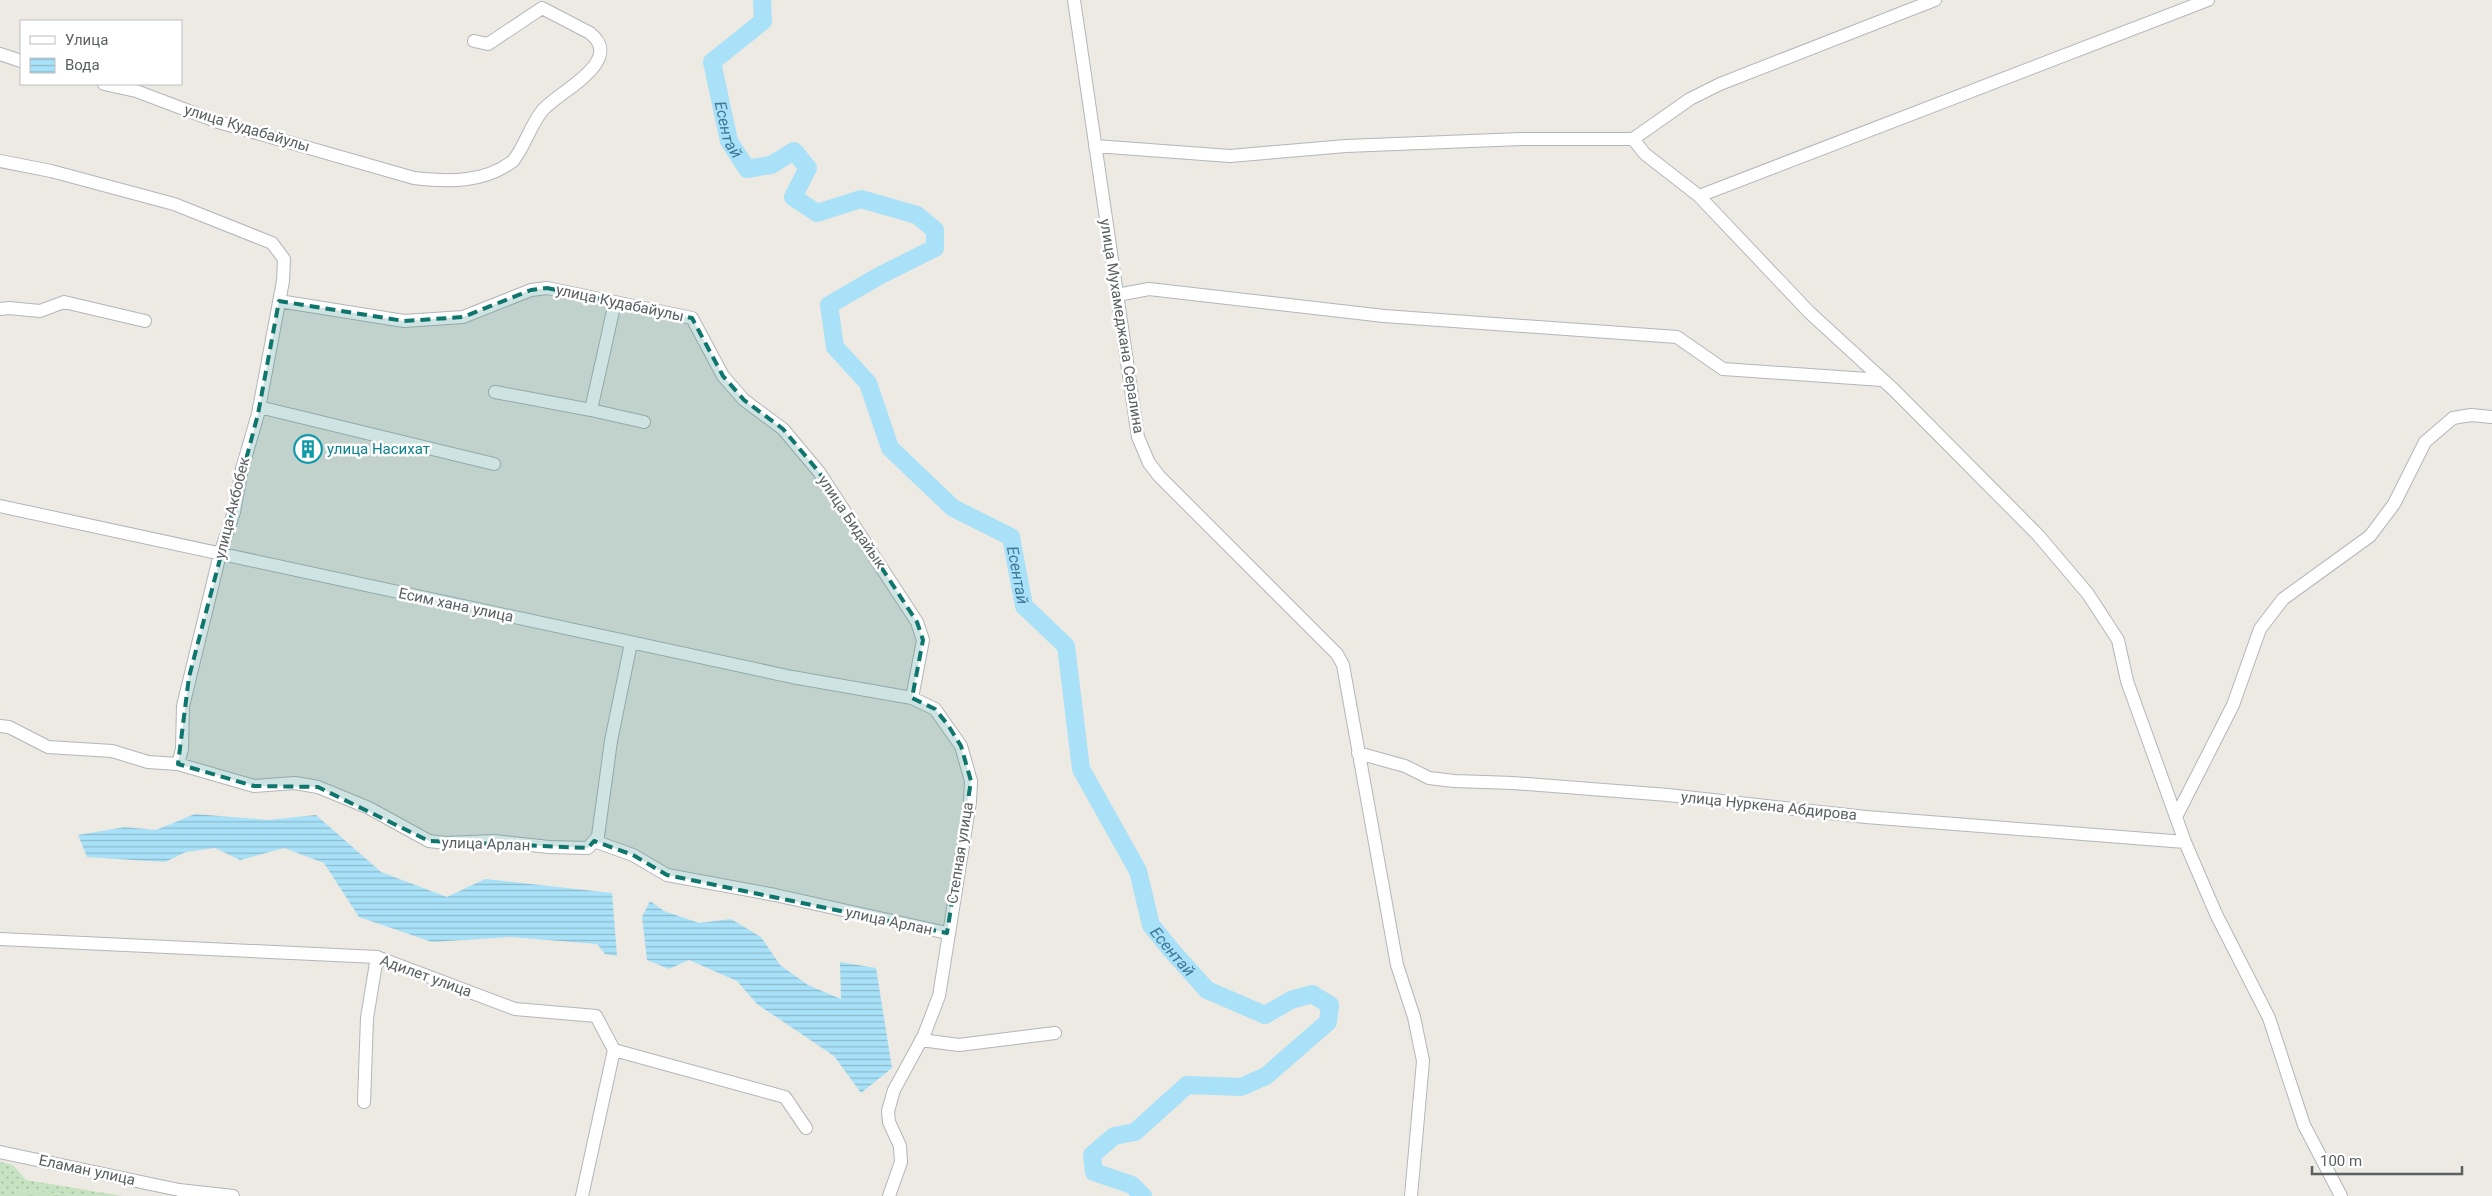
<svg xmlns="http://www.w3.org/2000/svg" width="2492" height="1196" font-family="Roboto,sans-serif">
  <defs>
    <pattern id="grass-dots" width="8" height="8" patternUnits="userSpaceOnUse" patternTransform="scale(1.25)"><rect width="8" height="8" fill="#c6e3c1"/><path d="M2 2h.1M6 6h.1" fill="none" stroke="#a4bba0" stroke-width="1.8" stroke-linecap="round"/></pattern>
    <pattern id="forest-crowns" width="20" height="18" patternUnits="userSpaceOnUse" patternTransform="scale(1.25)"><rect width="20" height="18" fill="#c6e3c1"/><path d="M2 6a3 3 0 1 1 6 0M12 15a3 3 0 1 1 6 0" fill="none" stroke="#a4bba0"/></pattern>
    <pattern id="water-rules" width="6" height="5" patternUnits="userSpaceOnUse" patternTransform="scale(1.25)"><rect width="6" height="5" fill="#a8e1f8"/><path d="M0 2.5h6" fill="none" stroke="#8cbacc"/></pattern>
  </defs>
  <rect width="100%" height="100%" fill="#ede9e3"/>
  <!-- grass -->
  <path fill="url(#grass-dots)" d="M0,1162L13,1165L26,1180L122,1196H88L20,1190L17,1196H0Z"/>
  <!-- forest -->
  <path fill="url(#forest-crowns)" d="M19,1190L88,1196H17Z"/>
  <!-- water -->
  <path fill="url(#water-rules)" d="M195,814L268,820L316,815L381,872L447,897L485,879L612,893L617,956L605,954L597,944L511,937L432,942L359,917L324,863L284,848L240,860L215,848L186,852L165,862L87,857L78,835L125,827L156,830Z
    M650,901L664,911L699,923L731,919L761,937L780,965L808,985L841,999L840,962L876,968L892,1068L861,1093L834,1056L757,1004L737,981L689,960L669,969L647,960L642,917Z"/>
  <g fill="none" stroke-linecap="round" stroke-linejoin="round">
    <!-- river -->
    <path stroke="#a8e1f8" stroke-width="18" id="s1" d="M762,0L763,21L712,62L729,141L747,169L771,165L794,151L808,168L793,197L817,213L861,199L917,215L935,230V248L879,276L829,305L835,347L868,383L890,448L953,508L1011,537L1024,606L1066,646L1081,769L1138,871L1151,925L1172,951L1207,990L1265,1015L1291,1000L1312,994L1330,1005L1328,1022L1266,1076L1241,1087L1187,1085L1135,1132L1114,1136L1092,1155L1094,1172L1132,1185L1143,1196"/>
    <defs>
      <path id="street" d="M1074,0L1138,437L1149,463L1159,476L1337,654L1343,665L1397,965L1414,1017L1423,1061L1411,1196
        M0,54L21,61
        M104,84L136,91L218,122L414,178C449,182 484,183 513,161C525,146 530,126 542,111C557,92 626,62 590,33L542,8L488,44L474,41
        M1633,139L1690,99L1720,84L1935,0
        M1095,146L1230,156L1346,146L1521,139H1633L1645,154L1699,196L1809,312L1894,390L2038,535L2088,594L2118,640L2127,681L2185,842L2216,914L2269,1018L2304,1125L2341,1196
        M0,161L51,171L174,204L272,243L284,259L283,281L258,414L242,469L234,512L220,554L183,706L182,749L178,764
        M1699,196L2208,0
        M1117,295L1149,289L1384,316L1677,337L1723,369L1882,380
        M279,301L404,321L463,317L531,290L547,288L692,318L723,376L744,400L783,429L819,472L917,622L923,640L912,698
        M0,309L9,308L40,311L64,302L145,321
        M495,392L591,410L615,302
        M259,407L494,464
        M591,410L644,422
        M0,506L792,677L912,698L935,709L961,746L971,781L970,802L939,996L924,1035L894,1090L888,1111L889,1122L900,1146L901,1162L889,1196
        M0,726L9,727L48,747L112,751L148,762L178,764L254,786L295,783L318,787L369,808L429,841L446,843L494,841L549,847L588,848L594,841L633,855L667,875L775,895L947,933
        M1358,753L1405,766L1429,778L1454,781L1513,783L1668,795L1866,817L2185,842
        M2176,817L2233,705L2260,629L2283,599L2370,536L2394,504L2425,442L2453,418L2471,415L2492,417
        M594,841L598,836L611,741L631,643
        M0,939L377,957L515,1009L596,1016L614,1050L785,1097L806,1128
        M921,1040L959,1045L1055,1033
        M364,1102L367,1018L377,957
        M0,1152L179,1190L233,1196
        M582,1196L614,1050"/>
    </defs>
    <!-- street casing -->
    <use href="#street" stroke="#b3b6b9" stroke-width="14"/>
    <!-- street -->
    <use href="#street" stroke="#fff" stroke-width="12"/>
  </g>
  <!-- marked area -->
  <path fill="#0f766e" fill-opacity="0.2" stroke="#0f766e" stroke-width="4" stroke-dasharray="10 6" stroke-linejoin="round" d="M547,288L692,318L723,376L744,400L783,429L819,472L917,622L923,640L912,698L935,709L948,725L961,746L971,781L947,933L667,875L633,855L594,841L588,848L429,841L318,787L254,786L178,764L189,677L258,414L279,301L404,321L463,317L531,290Z"/>
  <!-- icons -->
  <defs>
    <symbol id="building-ring" viewBox="-11 -11 22 22"><circle r="9.5" fill="#fff" stroke="#0f9aa8" stroke-width="1.5"/><path d="M-4-6H4V6H1V3H-1V6H-4ZM-2.5-4.3h1.7v1.8h-1.7ZM.8-4.3h1.7v1.8H.8ZM-2.5-1h1.7V.8h-1.7ZM.8-1h1.7V.8H.8Z" fill="#0f9aa8"/></symbol>
  </defs>
  <g fill-rule="evenodd">
    <use href="#building-ring" x="292" y="433" width="32" height="32"/>
  </g>
  <g text-anchor="middle" stroke-width="5" stroke-linejoin="round" paint-order="stroke">
    <!-- street labels -->
    <g font-size="15" fill="#5b6063" stroke="#fff">
      <text transform="translate(247 128) rotate(17)" y="5">улица Кудабайулы</text>
      <text transform="translate(620 303) rotate(12)" y="5">улица Кудабайулы</text>
      <text transform="translate(1122 326) rotate(81)" y="5">улица Мухамеджана Сералина</text>
      <text transform="translate(232 508) rotate(-76)" y="5">улица Акбобек</text>
      <text transform="translate(852 522) rotate(56)" y="5">улица Бидайык</text>
      <text transform="translate(456 605) rotate(12)" y="5">Есим хана улица</text>
      <text transform="translate(1769 806) rotate(6)" y="5">улица Нуркена Абдирова</text>
      <text transform="translate(486 844) rotate(2)" y="5">улица Арлан</text>
      <text transform="translate(960 853) rotate(-81)" y="5">Степная улица</text>
      <text transform="translate(889 921) rotate(12)" y="5">улица Арлан</text>
      <text transform="translate(426 976) rotate(20)" y="5">Адилет улица</text>
      <text transform="translate(87 1170) rotate(12)" y="5">Еламан улица</text>
    </g>
    <!-- culture labels -->
    <g font-size="15" fill="#0d838f" stroke="#fff" text-anchor="start">
      <text x="327" y="454">улица Насихат</text>
    </g>
    <!-- water labels -->
    <g font-size="16" font-style="italic" fill="#407898" stroke="#fff">
      <text dy="6" stroke="none"><textPath href="#s1" startOffset="156">Есентай</textPath></text>
      <text dy="6" stroke="none"><textPath href="#s1" startOffset="952">Есентай</textPath></text>
      <text dy="6" stroke="none"><textPath href="#s1" startOffset="1372">Есентай</textPath></text>
    </g>
  </g>
  <!-- legend -->
  <rect x="20" y="20" width="162" height="65" fill="#ffffff" stroke="#bdbfc1"/>
  <rect x="30" y="36" width="25" height="8" fill="#ffffff" stroke="#bdbfc1"/>
  <text x="65" y="45" font-size="15" fill="#5b6063">Улица</text>
  <rect x="30" y="58" width="25" height="15" fill="url(#water-rules)" stroke="#bdbfc1"/>
  <text x="65" y="70" font-size="15" fill="#5b6063">Вода</text>
  <!-- scale -->
  <path d="M2312 1166v8h150v-8" fill="none" stroke="#5b6063" stroke-width="2.5"/>
  <text x="2320" y="1166" font-size="15" fill="#5b6063" stroke="#ffffff" stroke-width="4" paint-order="stroke">100 m</text>
</svg>
